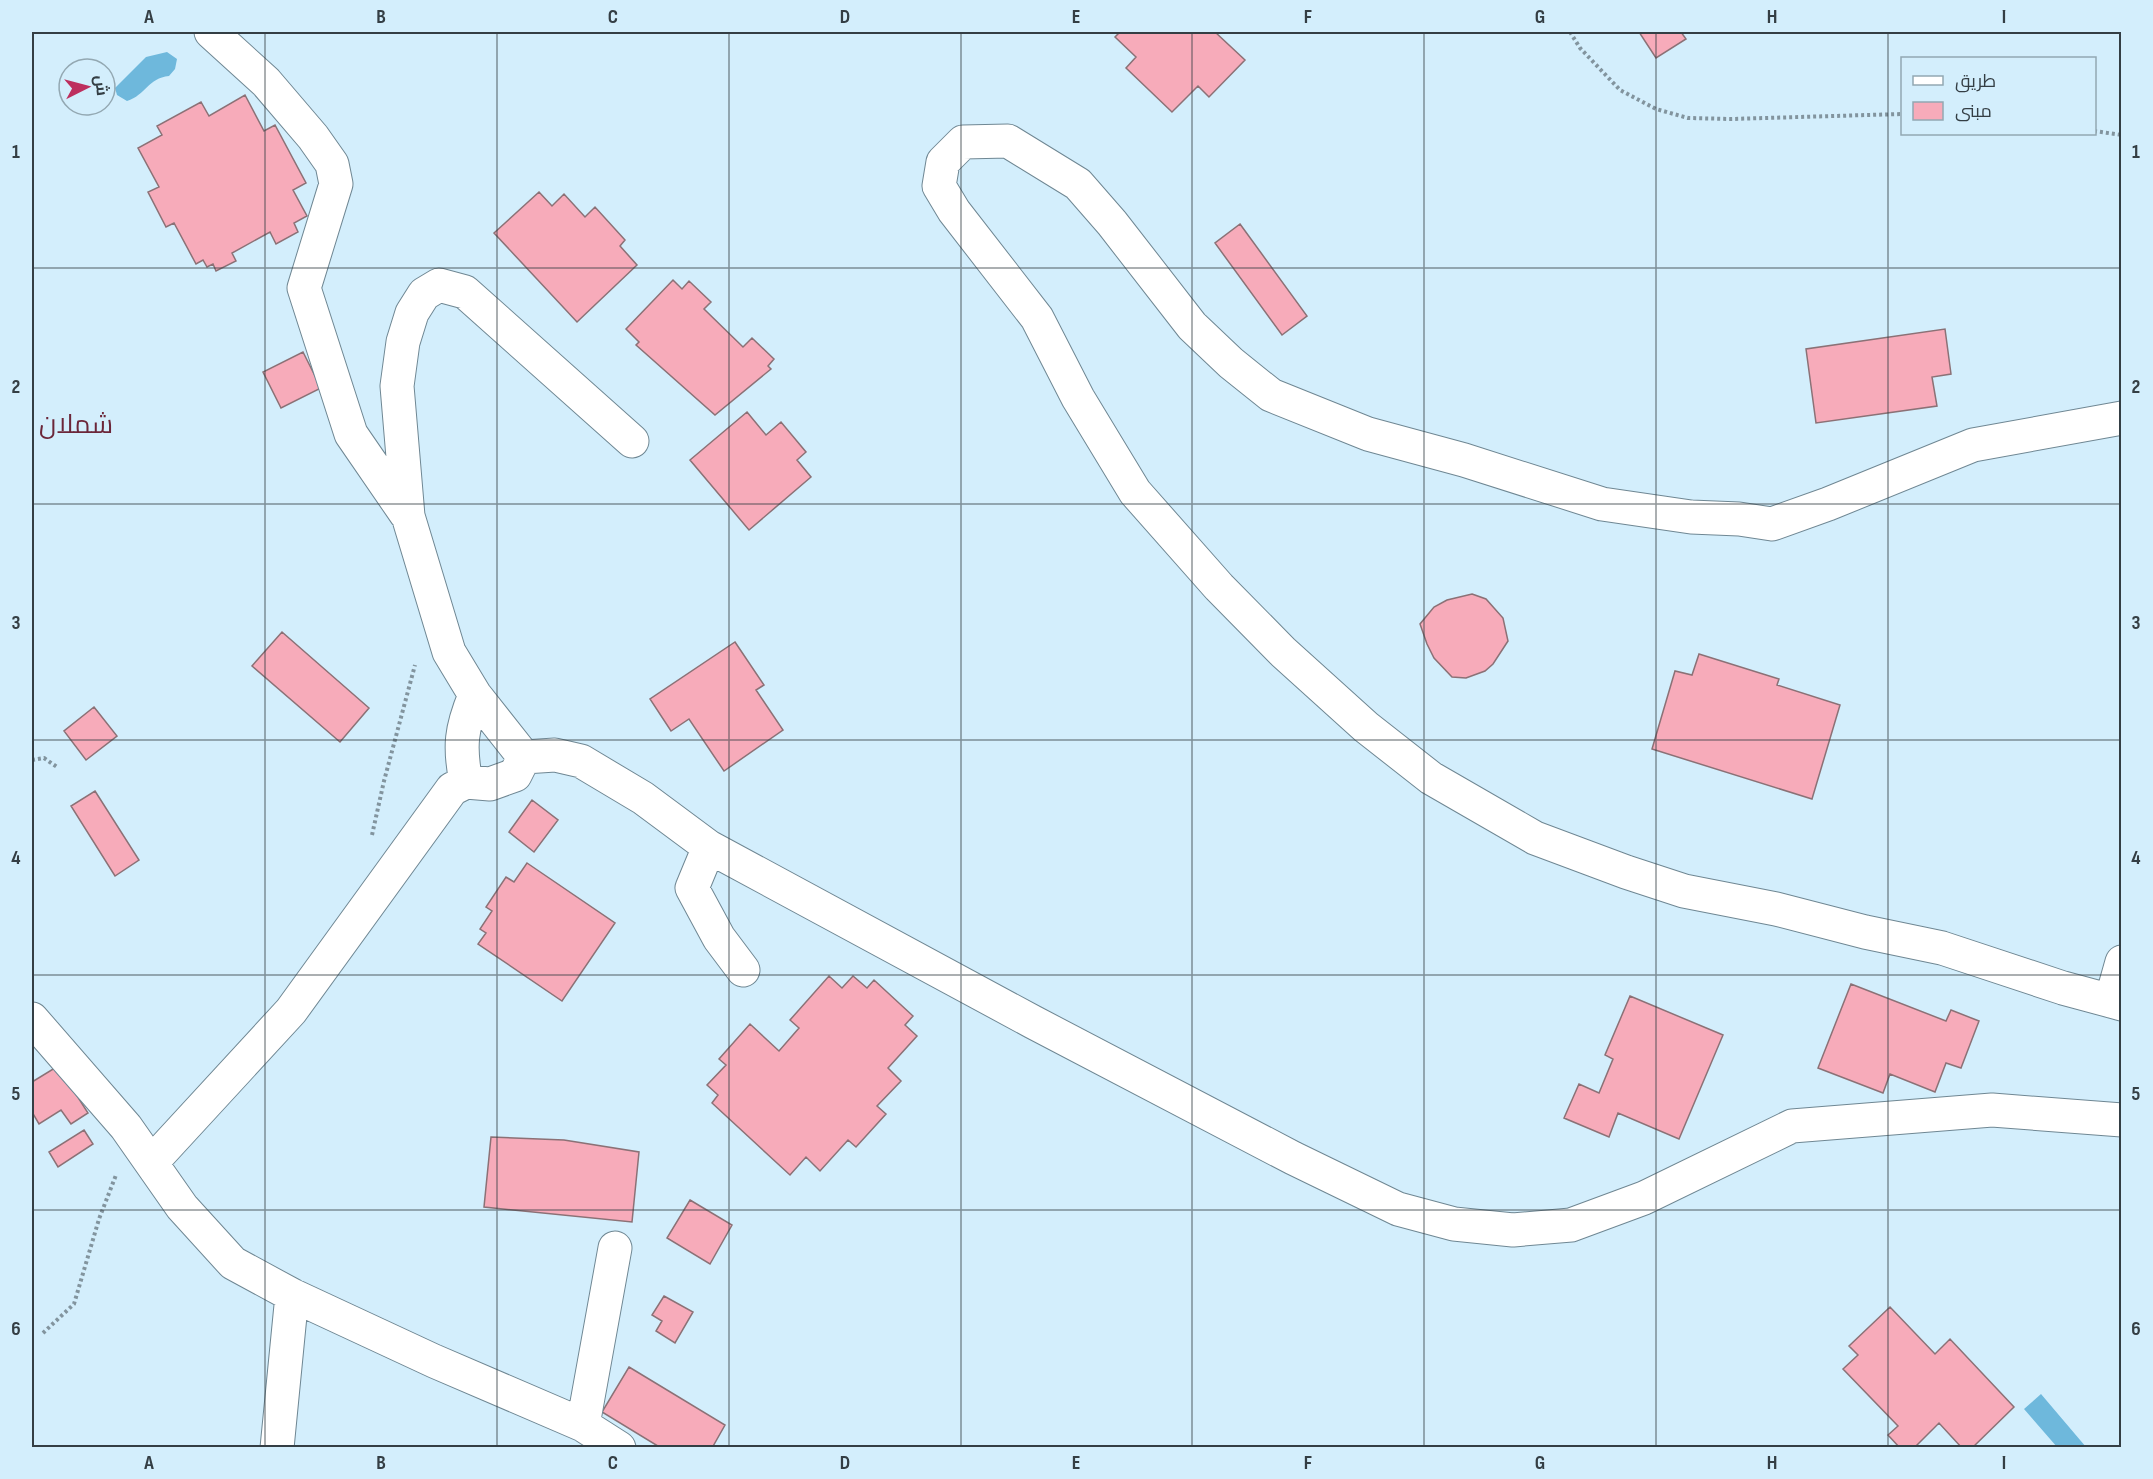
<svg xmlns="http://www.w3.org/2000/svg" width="2153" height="1479" font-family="'Sofia Sans Condensed',Cairo,sans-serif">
  <rect width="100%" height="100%" fill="#d3eefc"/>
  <!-- water -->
  <path fill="#6eb8dc" d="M167,52L177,59L175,69L169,76C148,78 146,95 127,101L117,95L115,88L146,57Z
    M2041,1394L2086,1447H2057L2024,1409Z"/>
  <!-- building -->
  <path fill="#f7abba" stroke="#8b7176" stroke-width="1.5" d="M1120,32H1215L1245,60L1209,97L1198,86L1172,112L1126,68L1136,57L1115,37Z
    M1639,32H1681L1686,39L1656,58Z
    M245,95L264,131L275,125L306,183L293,190L307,216L294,223L298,232L276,244L270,232L232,253L236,261L216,271L213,264L207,267L203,260L196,264L174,223L166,227L148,192L159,187L138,148L162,135L157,126L201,102L209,116Z
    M539,192L552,206L564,194L585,217L595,207L625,240L620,246L637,265L577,322L494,233Z
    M1240,224L1307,316L1282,335L1215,243Z
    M673,280L682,289L689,281L711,302L704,309L743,347L752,338L774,359L768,366L771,369L715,415L636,345L639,342L626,329Z
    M1945,329L1951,374L1932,377L1937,406L1816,423L1806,349Z
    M303,352L321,388L281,408L263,372Z
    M747,412L766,435L781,422L806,452L797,460L811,477L749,530L690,460Z
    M1472,594L1486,599L1503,618L1508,641L1493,664L1485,671L1466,678L1452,677L1434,658L1427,644L1420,624L1434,607L1447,600Z
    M282,632L369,708L340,742L252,666Z
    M735,642L764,685L756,690L783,730L724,771L689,719L671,731L650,699Z
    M1699,654L1779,679L1777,685L1840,705L1812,799L1652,749L1675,671L1692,675Z
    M94,707L117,736L86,760L64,731Z
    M95,791L139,860L115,876L71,806Z
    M532,800L558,820L534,852L509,832Z
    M527,863L615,923L562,1001L478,944L486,933L480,929L492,911L486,907L506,877L514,882Z
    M829,976L842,988L853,976L867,988L874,980L913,1016L905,1025L917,1036L888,1068L901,1081L877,1106L886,1114L856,1147L848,1140L820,1171L806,1157L790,1175L712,1103L718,1095L707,1085L726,1065L719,1059L750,1024L779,1051L799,1028L790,1020Z
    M1851,984L1946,1021L1951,1010L1979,1021L1961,1068L1946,1063L1935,1092L1890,1074L1883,1093L1818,1068Z
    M1630,996L1723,1035L1679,1139L1618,1113L1609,1137L1564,1118L1579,1084L1599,1093L1613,1059L1605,1055Z
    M58,1066L88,1113L71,1124L61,1110L39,1124L32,1112V1082Z
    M84,1130L93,1144L58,1167L49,1152Z
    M491,1137L564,1140L639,1152L632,1222L484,1207Z
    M690,1200L732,1225L710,1264L667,1238Z
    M664,1296L693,1312L675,1343L656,1331L662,1321L652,1315Z
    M1890,1307L1935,1354L1950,1339L2014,1407L1972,1448H1962L1939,1423L1914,1448H1900L1888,1435L1898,1426L1843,1369L1858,1355L1849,1346Z
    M629,1367L725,1425L712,1448H661L602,1412Z"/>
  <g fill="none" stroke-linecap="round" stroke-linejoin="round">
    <defs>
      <path id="minor" d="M211,32L266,82L313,137L332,164L336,184L304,288L351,434L406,514
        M2122,418L1973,445L1828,504L1772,524L1739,519L1691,517L1602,504L1464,460L1368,434L1271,395L1231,363L1192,326L1112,223L1078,184L1008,141L963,142L943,162L939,186L954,211L1037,318L1078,398L1135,492L1219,587L1283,652L1366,727L1431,778L1535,838L1626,872L1684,891L1776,909L1865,932L1942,948L2063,988L2122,1004
        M524,757L555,755L581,761L643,798L709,847L1033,1022L1293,1158L1398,1209L1454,1224L1513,1230L1571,1225L1644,1198L1792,1126L1992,1110L2122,1120
        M524,757L475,695L449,652L408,516L397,386L403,342L412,313L424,294L439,285L465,292L632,441
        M466,782C459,746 461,729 475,695
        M709,847L692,888L719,938L743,970
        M2111,1001L2122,962
        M32,1019L126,1127L182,1207L233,1263L292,1295L277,1448
        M152,1162L291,1011L452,789L466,782L490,784L515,775L524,757
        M292,1295L434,1361L583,1425L619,1448
        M583,1425L615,1248"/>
    </defs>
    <!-- minor casing -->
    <use href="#minor" stroke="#6f8793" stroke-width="35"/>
    <!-- path -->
    <path stroke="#82949e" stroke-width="4" stroke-dasharray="3 3" stroke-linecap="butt" d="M1570,32L1580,48L1620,90L1656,109L1688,118L1731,119L1902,114
      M2094,131L2122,135
      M32,760L44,758L57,767
      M372,835L384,781L415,665
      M43,1333L74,1304L99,1219L116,1175"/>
    <!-- minor -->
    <use href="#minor" stroke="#fff" stroke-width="33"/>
  </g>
  <!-- grid -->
  <path fill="none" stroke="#343e44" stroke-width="1.5" stroke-opacity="0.55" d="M265,32V1448M497,32V1448M729,32V1448M961,32V1448M1192,32V1448M1424,32V1448M1656,32V1448M1888,32V1448M32,268H2122M32,504H2122M32,740H2122M32,975H2122M32,1210H2122"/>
  <g text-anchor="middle" stroke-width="5" stroke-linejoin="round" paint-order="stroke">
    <!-- quarter labels -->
    <g font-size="26" fill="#6b2639" stroke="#d3eefc">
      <text x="76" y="433">شملان</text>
    </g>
  </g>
  <!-- border -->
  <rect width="2153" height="1479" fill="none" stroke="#d3eefc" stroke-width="66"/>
  <!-- legend -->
  <rect x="1901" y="57" width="195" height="78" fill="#d3eefc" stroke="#93a8b2" stroke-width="1.5"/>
  <rect x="1913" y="76" width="30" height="9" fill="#ffffff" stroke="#93a8b2" stroke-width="1.5"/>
  <text x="1955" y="87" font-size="18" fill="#343e44">طريق</text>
  <rect x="1913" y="102" width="30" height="18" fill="#f7abba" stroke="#93a8b2" stroke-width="1.5"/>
  <text x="1955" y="117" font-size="18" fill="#343e44">مبنى</text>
  <!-- north arrow -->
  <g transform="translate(87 87) rotate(84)"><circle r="28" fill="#d3eefc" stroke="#93a8b2" stroke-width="1.5"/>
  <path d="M0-4.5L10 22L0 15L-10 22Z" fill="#bd2f5e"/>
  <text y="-9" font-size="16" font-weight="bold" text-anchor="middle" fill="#343e44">ش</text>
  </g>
  <rect x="33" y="33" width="2087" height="1413" fill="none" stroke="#343e44" stroke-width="2"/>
  <g font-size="20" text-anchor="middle" font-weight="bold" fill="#343e44">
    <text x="149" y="23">A</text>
    <text x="381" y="23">B</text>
    <text x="613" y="23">C</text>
    <text x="845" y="23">D</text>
    <text x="1076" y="23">E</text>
    <text x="1308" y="23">F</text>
    <text x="1540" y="23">G</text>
    <text x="1772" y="23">H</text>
    <text x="2004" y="23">I</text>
    <text x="16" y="158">1</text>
    <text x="2136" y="158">1</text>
    <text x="16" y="393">2</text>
    <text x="2136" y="393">2</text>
    <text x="16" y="629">3</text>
    <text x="2136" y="629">3</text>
    <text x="16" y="864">4</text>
    <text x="2136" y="864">4</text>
    <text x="16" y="1100">5</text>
    <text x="2136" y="1100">5</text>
    <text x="16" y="1335">6</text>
    <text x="2136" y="1335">6</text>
    <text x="149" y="1469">A</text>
    <text x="381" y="1469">B</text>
    <text x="613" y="1469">C</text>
    <text x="845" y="1469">D</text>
    <text x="1076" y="1469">E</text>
    <text x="1308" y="1469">F</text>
    <text x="1540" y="1469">G</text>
    <text x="1772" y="1469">H</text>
    <text x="2004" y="1469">I</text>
  </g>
</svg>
